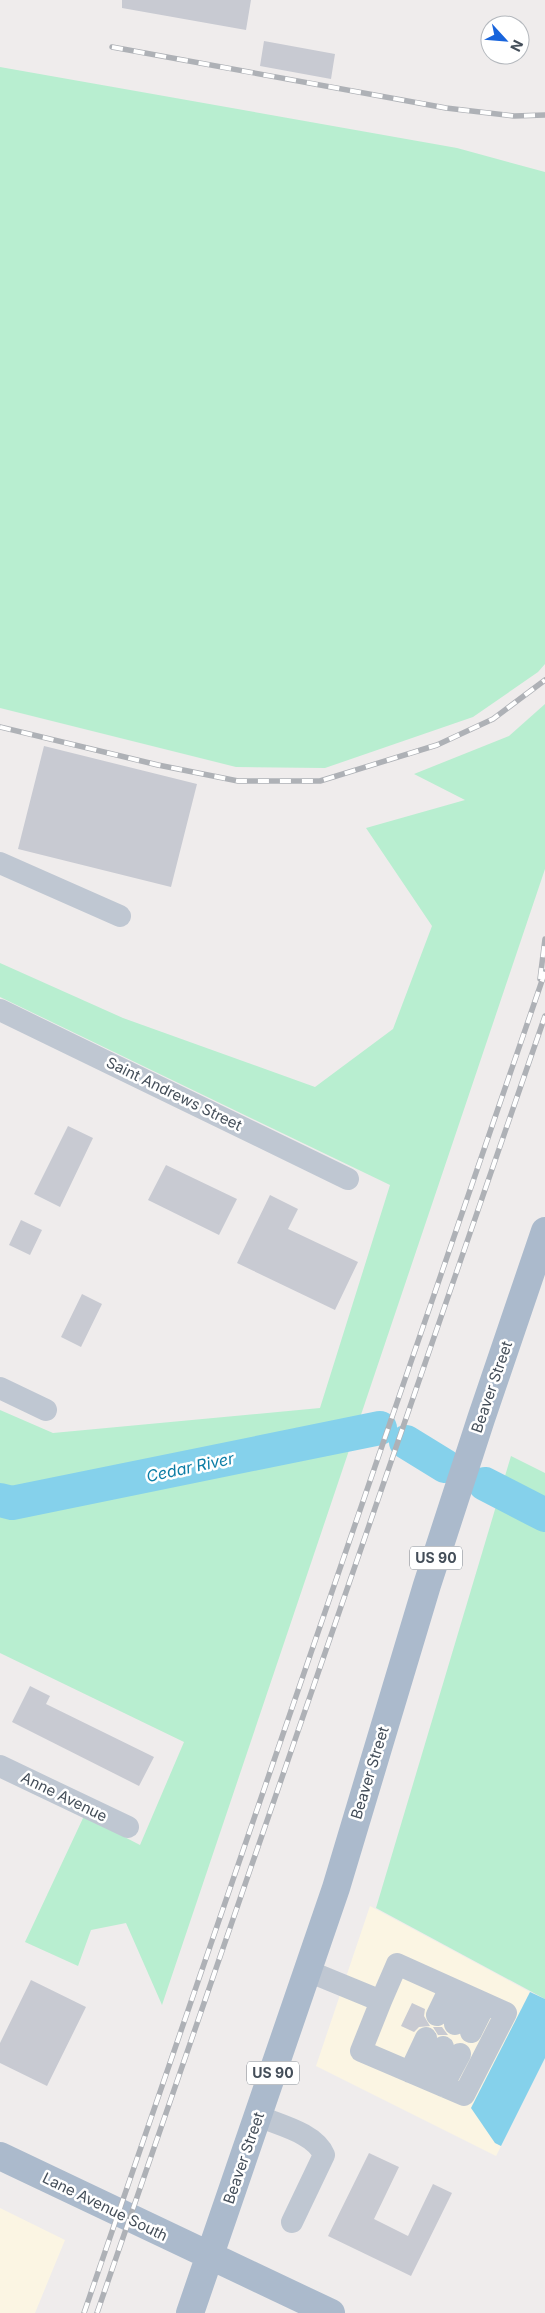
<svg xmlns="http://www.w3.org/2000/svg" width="545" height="2313" font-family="Inter,sans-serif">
  <rect width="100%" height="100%" fill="#efecec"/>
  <!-- commercial -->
  <path fill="#fbf5e3" d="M370,1906L530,1992L472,2108L495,2143L501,2146L496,2156L316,2066Z
    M0,2208L65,2240L35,2313H0Z"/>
  <!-- green -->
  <path fill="#b8eed0" d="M0,67L457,148L545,172V664L538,672L473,717L325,768L236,767L0,708Z
    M545,704V869L162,2005L126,1923L91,1930L78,1966L25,1942L84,1816L140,1845L184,1742L0,1653V1410L53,1433L320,1408L390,1185L0,997V963L123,1018L315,1087L393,1029L432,926L366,828L465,800L414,774L509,736Z
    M511,1456L545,1473V1999L376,1908Z"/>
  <!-- water -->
  <path fill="#85d1eb" d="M530,1992L545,1999V2058L501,2146L495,2143L471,2108Z"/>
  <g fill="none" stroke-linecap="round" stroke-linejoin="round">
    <!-- river -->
    <path stroke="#85d1eb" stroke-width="34" d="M406,1442L445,1466
      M485,1484L545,1515
      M0,1500L12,1503L380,1428"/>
  </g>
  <!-- building -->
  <path fill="#c8cad2" d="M122,0H251L246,30L122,8Z
    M264,41L335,54L331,79L260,66Z
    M44,746L197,784L171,887L18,849Z
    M68,1126L93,1138L60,1207L34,1194Z
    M166,1165L237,1199L219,1235L148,1200Z
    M270,1195L298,1209L288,1229L358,1262L335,1310L237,1263Z
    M21,1220L42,1230L30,1255L9,1245Z
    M82,1294L102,1304L81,1347L61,1337Z
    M30,1686L50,1696L46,1704L154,1757L139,1786L12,1722Z
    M31,1980L86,2007L47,2086L0,2063V2043Z
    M412,2003L425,2009L424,2016L430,2026L419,2027L414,2032L401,2026Z
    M433,2027H442L448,2035H438Z
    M369,2153L399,2167L374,2219L408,2236L433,2184L452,2193L411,2276L328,2236Z"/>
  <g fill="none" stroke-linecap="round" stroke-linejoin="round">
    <!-- minor -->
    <path stroke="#bfc7d2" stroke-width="22" d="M0,863L120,916
      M0,1010L348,1179
      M0,1388L46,1410
      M0,1766L128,1827
      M308,1971L381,2001L361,2051L464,2095L506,2013L397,1964L381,2001
      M437,2015L450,1988
      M455,2024L468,1996
      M471,2032L485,2004
      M410,2072L426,2038
      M428,2079L443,2047
      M443,2086L460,2054
      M258,2116C279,2125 315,2133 324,2155L292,2222"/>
    <!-- major -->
    <path stroke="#abbacc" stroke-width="28" d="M0,2156L331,2313
      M190,2313L336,1888L427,1585L481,1419L545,1231"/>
    <defs>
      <path id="rail" d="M112,47L446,108L514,116L545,115
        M0,727L158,765L238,781H320L437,745L493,719L545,680
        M540,979L545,939
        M84,2313L545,972
        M97,2313L545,1016"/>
    </defs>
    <!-- rail casing -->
    <use href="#rail" stroke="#aeb1b6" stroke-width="5.5"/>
    <!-- rail -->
    <use href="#rail" stroke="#fff" stroke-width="4" stroke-dasharray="11" stroke-linecap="butt"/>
  </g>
  <g text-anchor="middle" stroke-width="5" stroke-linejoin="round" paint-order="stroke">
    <!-- shield labels -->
    <g fill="#fff" stroke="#7c838b" stroke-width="1">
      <rect x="410" y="1546.5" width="52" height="23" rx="4"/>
      <rect x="247" y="2061.5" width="52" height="23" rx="4"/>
    </g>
    <g font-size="14" font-weight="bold" fill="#444e59">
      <text x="436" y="1563">US 90</text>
      <text x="273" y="2078">US 90</text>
    </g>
    <!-- street labels -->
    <g font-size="15" fill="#444e59" stroke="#fff">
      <text transform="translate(174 1094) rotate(26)" y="5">Saint Andrews Street</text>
      <text transform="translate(492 1387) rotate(-71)" y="5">Beaver Street</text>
      <text transform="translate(370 1773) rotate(-73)" y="5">Beaver Street</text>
      <text transform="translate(64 1797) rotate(26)" y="5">Anne Avenue</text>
      <text transform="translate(244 2158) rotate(-71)" y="5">Beaver Street</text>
      <text transform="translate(105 2207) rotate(26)" y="5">Lane Avenue South</text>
    </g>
    <!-- water labels -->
    <g font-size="16" font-style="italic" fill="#0c7da5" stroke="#fff">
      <text transform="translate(190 1467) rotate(-12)" y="6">Cedar River</text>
    </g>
  </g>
  <!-- north arrow -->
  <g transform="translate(505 40) rotate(116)"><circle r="24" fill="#ffffff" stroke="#b4b8bd"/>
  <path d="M0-4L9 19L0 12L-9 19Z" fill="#1864dc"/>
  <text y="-8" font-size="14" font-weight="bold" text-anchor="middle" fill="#444e59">N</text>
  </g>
</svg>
